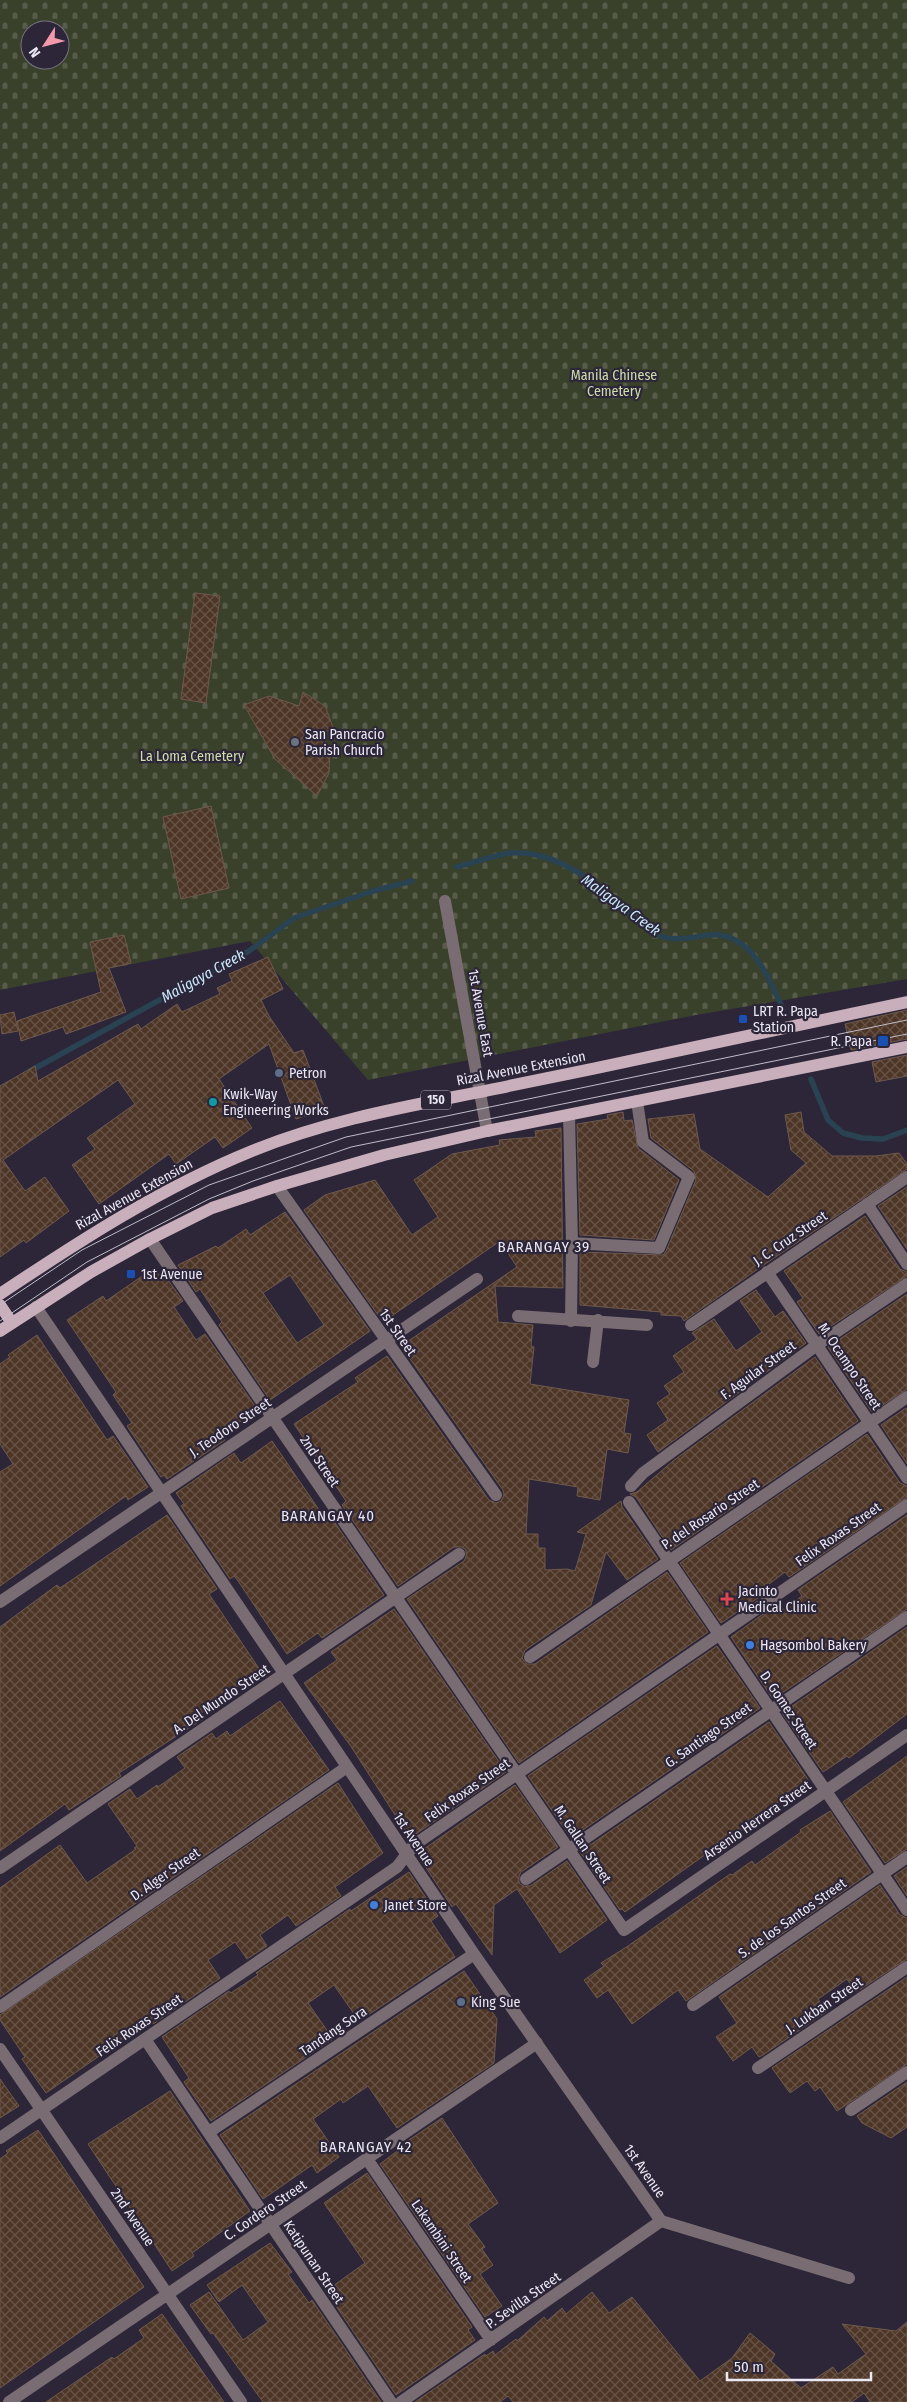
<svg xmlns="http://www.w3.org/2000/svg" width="907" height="2402" font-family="'Fira Sans Condensed',sans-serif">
  <defs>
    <pattern id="cemetery-stones" width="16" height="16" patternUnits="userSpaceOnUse" patternTransform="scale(1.25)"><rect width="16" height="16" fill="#3a412a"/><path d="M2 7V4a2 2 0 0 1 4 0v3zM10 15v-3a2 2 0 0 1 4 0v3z" fill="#575c4a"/></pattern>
    <pattern id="building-cross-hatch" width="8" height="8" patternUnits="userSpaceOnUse" patternTransform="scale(1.25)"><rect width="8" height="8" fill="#4e3627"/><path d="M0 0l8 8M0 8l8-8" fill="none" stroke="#685347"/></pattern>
  </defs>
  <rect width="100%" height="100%" fill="#2c2638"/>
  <!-- cemetery -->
  <path fill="url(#cemetery-stones)" fill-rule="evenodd" d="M0,0H907V979L696,1015L368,1080L250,941L0,990ZM30,30H60V60H30Z"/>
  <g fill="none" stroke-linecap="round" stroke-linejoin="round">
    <!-- stream -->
    <path stroke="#294353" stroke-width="5.5" d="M456,867C474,863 493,855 511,853C550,850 588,876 616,900C627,910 646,931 660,936C676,942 692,937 709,935C751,931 768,977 783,1009
      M30,1071L249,951L294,918L373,891L412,881
      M811,1079L828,1120L843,1133L862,1138L883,1139L907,1130"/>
  </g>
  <!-- building -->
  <path fill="url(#building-cross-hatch)" stroke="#6e594c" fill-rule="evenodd" d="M195,593L220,596L206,703L181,699Z
    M303,692L325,706L334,730L321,732L330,751L329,773L317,796L275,759L244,705L269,696L299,706Z
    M211,806L229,888L181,899L163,817Z
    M124,935L131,963L109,968L126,1012L66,1034L63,1027L21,1041L17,1021L101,992L90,942Z
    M268,957L283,989L261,1000L269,1016L294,1053L303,1050L325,1109L296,1119L269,1044L219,1079L252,1128L223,1148L215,1137L176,1164L169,1154L99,1204L72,1165L95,1149L87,1138L135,1104L118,1080L3,1160L25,1191L45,1177L69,1211L26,1243L24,1240L0,1257V1086L35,1066L38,1081L138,1024L141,1029L177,1004L182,1012L220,994L217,988L232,981L229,974Z
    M907,1010V1039L851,1050L845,1024Z
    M14,1012L18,1031L2,1034L0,1015Z
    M907,1055V1076L876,1082L872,1062Z
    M623,1112L624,1121L632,1120L638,1148L679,1180L654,1240L580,1235L577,1124L608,1119L607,1115Z
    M801,1112L804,1132L832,1156H876L899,1153L907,1164V1169L762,1266L684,1321L681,1316L661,1315V1312L580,1305V1252L663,1255L666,1251L696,1180L694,1171L651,1138L648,1119L694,1114L700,1149L768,1197L806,1163L791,1150L785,1115Z
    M561,1128L563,1288L495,1286L498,1322L533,1325L531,1346L534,1347L530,1384L629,1400L624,1433L631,1434L628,1453L607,1449L600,1500L577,1496L578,1487L529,1479L526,1534H538V1548H545V1570L567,1569L575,1571L586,1534L577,1532L621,1501L622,1507L658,1559L627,1580L606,1552L591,1605L525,1650L522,1658L527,1664H535L667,1572L708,1632L519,1763L407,1599L464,1561L466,1557V1550L462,1547H454L398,1586L342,1505L346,1501L294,1424L358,1382L355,1378L387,1356L489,1500L496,1503L501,1501L504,1495L503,1490L401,1346L517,1267L500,1241L383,1322L304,1210L325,1195L375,1180L412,1235L438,1217L414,1180L452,1154L500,1145L499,1140L536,1137L535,1131Z
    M907,1187V1249L878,1206Z
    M285,1212L370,1331L270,1400L219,1325L222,1322L200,1289L196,1292L178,1265L216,1246L218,1248L246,1229L250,1235ZM290,1275L324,1325L297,1343L263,1293Z
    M865,1216L900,1269L907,1272V1276L819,1334L797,1302L803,1298L784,1271Z
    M154,1268L159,1275L163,1273L183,1301L174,1307L196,1340L205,1334L257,1409L222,1435L225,1440L167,1479L164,1475L161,1477L127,1426L132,1423L113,1395L116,1392L67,1320L103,1296L106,1301Z
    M756,1290L775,1317L783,1311L806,1343L658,1452L647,1435L668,1420L657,1403L670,1394L664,1386L684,1372L673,1356L697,1339L692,1333L714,1319L736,1351L762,1332L740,1301Z
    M907,1294V1389L872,1412L828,1347Z
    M37,1335L107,1440L113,1436L148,1487L128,1500L126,1496L0,1586V1472L13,1464L0,1444V1364L10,1357L8,1355Z
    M815,1357L858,1421L671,1550L636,1497L630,1494L637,1492L673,1461Z
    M906,1408L907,1410V1464L881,1425Z
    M867,1434L900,1483L907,1486V1497L789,1577L785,1572L761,1590L764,1594L721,1623L680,1563Z
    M272,1441L324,1517L329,1514L384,1595L322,1638L318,1633L287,1654L238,1581L234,1576L230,1579L181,1506L184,1504L176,1493L234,1453L241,1463Z
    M167,1515L217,1589L209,1594L260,1670L200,1714L203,1719L119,1773L121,1776L69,1810L65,1804L0,1851V1627L57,1585L60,1588Z
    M907,1515V1609L773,1699L731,1637L773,1607L778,1613L802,1596L798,1590Z
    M394,1609L506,1772L410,1838L350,1745L304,1683L337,1660L331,1652Z
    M907,1627V1714L849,1758L847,1756L823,1772L782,1713Z
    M717,1646L760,1708L571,1838L528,1776Z
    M280,1701L329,1770L0,1997V1888L60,1845L87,1883L136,1849L134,1848L137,1846L108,1804L130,1789L137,1799L157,1785L158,1787L185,1768L177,1757L212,1733L216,1739L227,1731L230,1736Z
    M769,1722L809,1781L759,1816L760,1818L713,1849L625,1912L622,1909L620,1910L580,1852Z
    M907,1756V1849L885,1863L843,1802Z
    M338,1783L383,1853L335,1887L341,1896L296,1926L288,1915L260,1935L267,1946L247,1959L235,1942L208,1960L220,1978L153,2024L151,2020L46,2093L22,2059L25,2057L0,2020V2015Z
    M515,1785L558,1847L521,1872L519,1876V1883L523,1886H530L567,1861L607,1920L560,1953L517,1889L494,1905L492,1955L456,1904L452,1907L417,1854Z
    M830,1811L871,1872L686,2001L678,1990L632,2024L608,1990L597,1998L584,1980L604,1966L601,1963L628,1946L730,1874L732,1875L752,1861L755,1865L801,1832L800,1830Z
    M907,1867V1896L894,1876Z
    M409,1872L438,1916L431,1921L455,1957L359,2021L334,1985L308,2003L333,2039L211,2121L184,2082L189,2078L162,2037L229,1991L231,1993L258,1975L256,1973L350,1909L351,1911Z
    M880,1885L900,1915L907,1918V1959L856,1992L847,1979L818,1999L826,2012L763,2055L759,2057L752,2047L733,2061L716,2037L737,2023L719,1997Z
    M464,1971L497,2019L494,2063L397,2128L368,2086L343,2103L341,2099L313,2119L339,2157L317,2173L312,2165L263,2199L220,2135Z
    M907,1977V2064L837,2111L820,2087L815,2091L807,2081L790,2093L772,2068Z
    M0,2079L19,2106L0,2118Z
    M907,2082V2127L891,2138L862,2123L857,2116Z
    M170,2091L250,2211L192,2253L194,2256L172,2271L88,2144Z
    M442,2118L498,2203L468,2224L485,2247L482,2249L493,2265L480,2274L502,2306L485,2317L380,2164L408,2143L406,2142Z
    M38,2130L144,2287L0,2388V2159L8,2153L6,2151Z
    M367,2173L472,2327L468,2330L475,2340L396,2395L326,2291L365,2263L324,2203Z
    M270,2243L292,2272L288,2274L309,2303L312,2300L381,2402H263L213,2333L211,2334L190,2305L209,2292L243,2340L268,2322L242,2285L219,2302L207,2285Z
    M592,2292L609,2313L632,2297L700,2381L732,2358L750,2333L775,2354L771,2361L801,2388L833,2367L838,2374L866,2354L842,2324L896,2331L907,2322V2402H870L864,2393L852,2402H513L508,2396L500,2402H415L485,2354L486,2356L493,2351L495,2355L516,2339L517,2341L544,2317L547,2321L562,2308L566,2314Z
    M162,2314L224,2402H46L112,2357L114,2359L144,2338L139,2330Z"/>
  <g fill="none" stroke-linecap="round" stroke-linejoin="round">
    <!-- minor -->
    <path stroke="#796c72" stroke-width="12" d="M445,901L487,1131
      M569,1115L572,1243L659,1248L689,1177L643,1142L637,1101
      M277,1186L496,1495
      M867,1204L907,1264
      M150,1239L624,1930L907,1735
      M767,1272L907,1478
      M36,1307L474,1954L661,2221L849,2278
      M518,1316L647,1325
      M571,1321L572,1243
      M691,1325L907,1177
      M593,1362L598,1320
      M631,1486L643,1473L817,1345L907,1284
      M629,1502L907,1910
      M0,1602L477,1279
      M530,1657L907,1397
      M0,1868L459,1554
      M526,1879L907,1617
      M693,2005L907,1857
      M0,2007L347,1767
      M145,2039L391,2402
      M0,2049L241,2402
      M758,2068L907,1967
      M851,2110L907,2072
      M209,2132L474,1954
      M0,2138L397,1867L414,1845L907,1505
      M367,2159L491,2340
      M9,2402L537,2043
      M401,2402L661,2221"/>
    <!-- major -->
    <path stroke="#c9aebb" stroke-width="12" d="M0,1294C81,1240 161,1188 252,1151C335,1117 423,1104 509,1086C642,1059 775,1031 907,1002
      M0,1305L12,1323
      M0,1331L91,1272L150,1239L212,1208L277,1186L384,1155L487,1131L907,1047"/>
    <!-- tram -->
    <path stroke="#c0bcca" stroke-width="1" d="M0,1305L82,1250L209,1185L346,1137L907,1020
      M0,1321L87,1262L209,1199L253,1181L351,1147L907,1034"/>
  </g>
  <!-- markers -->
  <circle fill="#6b7280" stroke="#2c2638" stroke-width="2" cx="295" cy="742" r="5"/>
  <g fill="#1a4fb4" stroke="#2c2638" stroke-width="2">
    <rect x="738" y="1014" width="10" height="10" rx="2.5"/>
    <rect x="877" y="1035" width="12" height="12" rx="2.5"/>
    <rect x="126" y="1269" width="10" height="10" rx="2.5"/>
  </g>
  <g fill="#5c6f8a" stroke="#2c2638" stroke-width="2">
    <circle cx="279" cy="1073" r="5"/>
    <circle cx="461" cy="2002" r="5"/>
  </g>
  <circle fill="#0f9aa8" stroke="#2c2638" stroke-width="2" cx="213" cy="1102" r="5"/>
  <path fill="#e0444e" stroke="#2c2638" stroke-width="2" d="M724.5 1591.5h5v5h5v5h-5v5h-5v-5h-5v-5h5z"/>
  <g fill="#3f7fe0" stroke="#2c2638" stroke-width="2">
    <circle cx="750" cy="1645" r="5"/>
    <circle cx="374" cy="1905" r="5"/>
  </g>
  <g text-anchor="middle" stroke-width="4.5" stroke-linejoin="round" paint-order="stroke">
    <!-- shield labels -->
    <rect fill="#2c2638" stroke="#b2adbc" stroke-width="1" x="421" y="1090.5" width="30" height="19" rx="4"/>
    <g font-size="12" font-weight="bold" fill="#ebe7f4">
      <text x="436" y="1104">150</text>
    </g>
    <!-- park labels -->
    <g font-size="14" fill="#cfdfaa" stroke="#2c2638">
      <text x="614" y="380">Manila Chinese<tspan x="614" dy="16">Cemetery</tspan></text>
      <text x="192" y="761">La Loma Cemetery</text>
    </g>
    <!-- poi labels -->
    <g font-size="14" fill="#ebe7f4" stroke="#2c2638" text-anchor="start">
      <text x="305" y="739">San Pancracio<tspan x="305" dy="16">Parish Church</tspan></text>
      <text x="753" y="1016">LRT R. Papa<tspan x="753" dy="16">Station</tspan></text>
      <text x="872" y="1046" text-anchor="end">R. Papa</text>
      <text x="289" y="1078">Petron</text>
      <text x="223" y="1099">Kwik-Way<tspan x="223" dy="16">Engineering Works</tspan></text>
      <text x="141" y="1279">1st Avenue</text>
      <text x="738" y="1596">Jacinto<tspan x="738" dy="16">Medical Clinic</tspan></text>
      <text x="760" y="1650">Hagsombol Bakery</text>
      <text x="384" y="1910">Janet Store</text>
      <text x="471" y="2007">King Sue</text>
    </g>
    <!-- street labels -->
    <g font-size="14" fill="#ebe7f4" stroke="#2c2638">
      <text transform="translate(481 1013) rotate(80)" y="5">1st Avenue East</text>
      <text transform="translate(521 1068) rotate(-11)" y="5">Rizal Avenue Extension</text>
      <text transform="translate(134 1194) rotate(-29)" y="5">Rizal Avenue Extension</text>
      <text transform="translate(790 1238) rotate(-34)" y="5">J. C. Cruz Street</text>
      <text transform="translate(398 1332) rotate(55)" y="5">1st Street</text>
      <text transform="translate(850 1366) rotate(56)" y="5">M. Ocampo Street</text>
      <text transform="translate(758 1370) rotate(-36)" y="5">F. Aguilar Street</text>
      <text transform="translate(230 1427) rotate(-34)" y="5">J. Teodoro Street</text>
      <text transform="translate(320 1461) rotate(56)" y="5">2nd Street</text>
      <text transform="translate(710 1514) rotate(-34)" y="5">P. del Rosario Street</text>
      <text transform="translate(838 1534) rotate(-35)" y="5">Felix Roxas Street</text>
      <text transform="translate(221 1699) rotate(-34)" y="5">A. Del Mundo Street</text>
      <text transform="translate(789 1710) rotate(56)" y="5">D. Gomez Street</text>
      <text transform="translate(708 1735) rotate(-35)" y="5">G. Santiago Street</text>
      <text transform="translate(467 1790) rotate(-35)" y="5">Felix Roxas Street</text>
      <text transform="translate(757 1820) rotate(-35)" y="5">Arsenio Herrera Street</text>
      <text transform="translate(414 1839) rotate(56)" y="5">1st Avenue</text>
      <text transform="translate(583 1844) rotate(56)" y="5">M. Gallan Street</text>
      <text transform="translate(165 1874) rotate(-35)" y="5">D. Alger Street</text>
      <text transform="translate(792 1918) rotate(-35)" y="5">S. de los Santos Street</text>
      <text transform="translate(824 2005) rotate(-34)" y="5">J. Lukban Street</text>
      <text transform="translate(139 2025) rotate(-34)" y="5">Felix Roxas Street</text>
      <text transform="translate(333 2031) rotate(-34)" y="5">Tandang Sora</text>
      <text transform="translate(645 2171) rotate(55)" y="5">1st Avenue</text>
      <text transform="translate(265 2210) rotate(-34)" y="5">C. Cordero Street</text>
      <text transform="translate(133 2217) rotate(56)" y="5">2nd Avenue</text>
      <text transform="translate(442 2241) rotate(56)" y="5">Lakambini Street</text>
      <text transform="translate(314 2262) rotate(56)" y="5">Katipunan Street</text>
      <text transform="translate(523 2300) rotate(-35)" y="5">P. Sevilla Street</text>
    </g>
    <!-- water labels -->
    <g font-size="15" font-style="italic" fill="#c8e7fc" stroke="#2c2638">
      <text transform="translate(621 905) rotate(36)" y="5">Maligaya Creek</text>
      <text transform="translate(203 976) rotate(-29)" y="5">Maligaya Creek</text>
    </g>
    <!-- neighbourhood labels -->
    <g font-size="15" letter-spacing="1" fill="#ebe7f4" stroke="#2c2638">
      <text x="544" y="1252">BARANGAY 39</text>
      <text x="328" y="1521">BARANGAY 40</text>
      <text x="366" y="2152">BARANGAY 42</text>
    </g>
  </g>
  <!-- north arrow -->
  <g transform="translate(45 45) rotate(234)"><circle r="24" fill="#2c2638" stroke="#787383"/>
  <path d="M0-4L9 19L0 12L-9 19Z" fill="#f39aaa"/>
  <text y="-8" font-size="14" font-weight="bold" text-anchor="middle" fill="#ebe7f4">N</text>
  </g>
  <!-- scale -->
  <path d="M727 2372v8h144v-8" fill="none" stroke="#ebe7f4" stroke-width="2.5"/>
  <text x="734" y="2372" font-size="15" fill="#ebe7f4" stroke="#2c2638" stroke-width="4" paint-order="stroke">50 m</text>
</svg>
